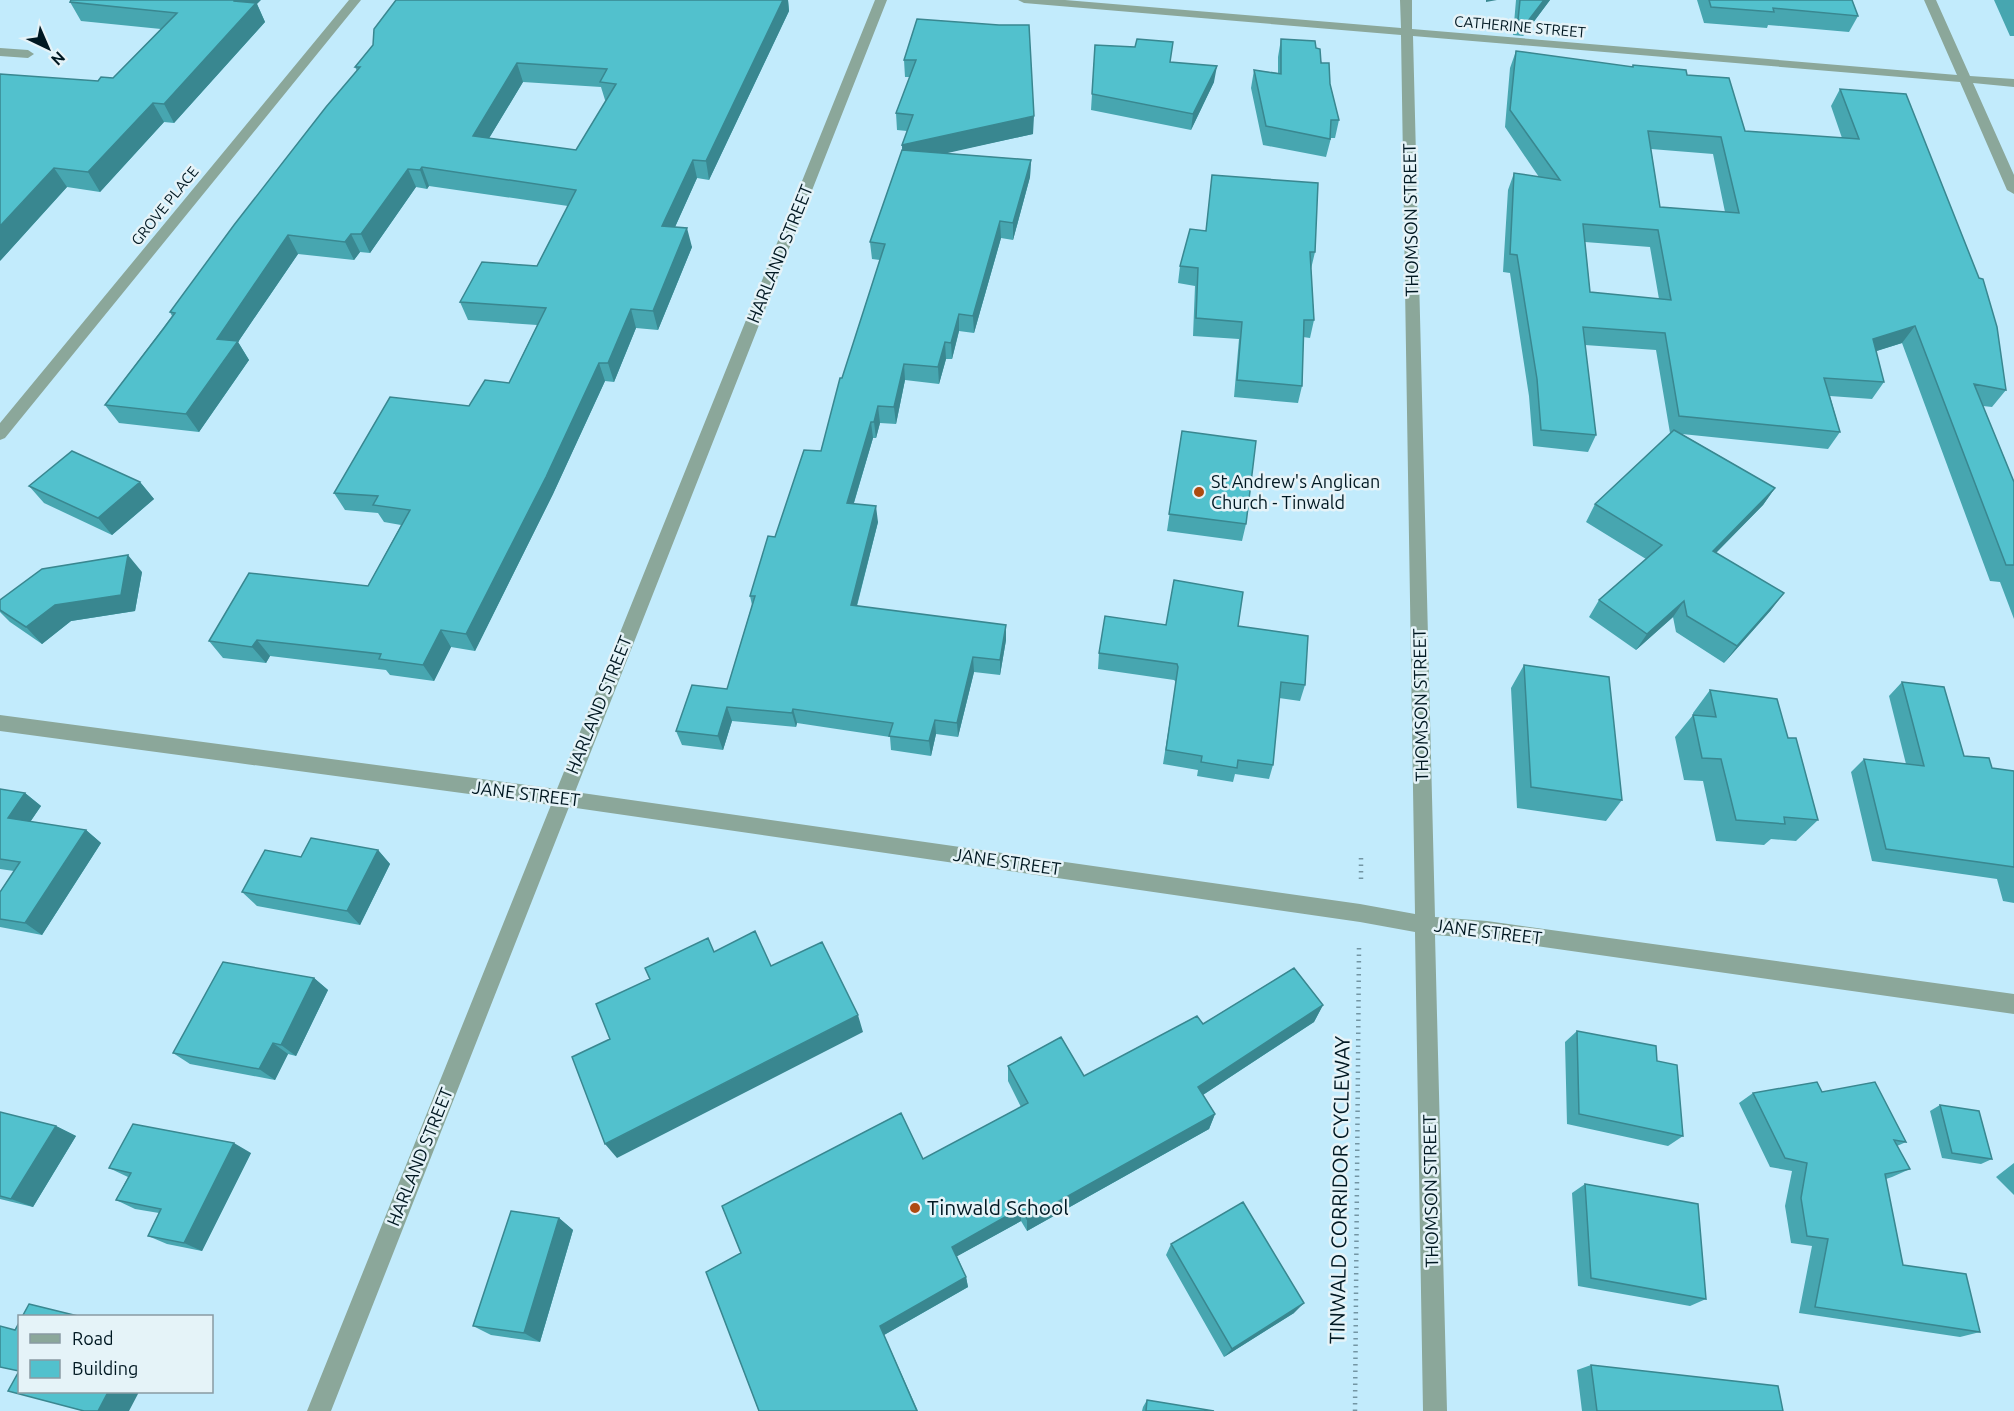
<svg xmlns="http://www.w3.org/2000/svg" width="2014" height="1411" font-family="Ubuntu,sans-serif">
  <rect width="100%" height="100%" fill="#c2ebfc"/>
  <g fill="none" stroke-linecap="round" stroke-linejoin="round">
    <!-- path -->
    <path stroke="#7395a3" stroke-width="4.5" stroke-dasharray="1.5 5" stroke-linecap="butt" d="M1361,858V879
      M1355,1411L1359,947"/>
    <!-- minor -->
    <path fill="#8ba79a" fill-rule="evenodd" d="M349,0H361L5,438L0,440V423Z
      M875,0H887L575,792L1360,904L1415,914L1401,35L1024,3L1018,0H1065L1401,28L1400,0H1412V29L1957,75L1924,0H1936L1970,76L2014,79V87L1973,83L2014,175V194L2007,190L1960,82L1413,36L1435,917L1487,921L2014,994V1014L1487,939L1435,935L1447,1411H1423L1415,932L1360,922L569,807L331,1411H307L551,805L0,731V715L557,789Z
      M0,48L28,50L34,54L28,58L0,56Z"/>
  </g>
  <!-- wall -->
  <path fill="#47a6b0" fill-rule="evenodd" d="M396,0H788L789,11L709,180L697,178L675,227L692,247L658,330L636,328L614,382L605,381L553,494L475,651L451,647L434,681L390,675L386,670L270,656L266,663L223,658L209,641L368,586L401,525L384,522L378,513L345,510L334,493L469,406L509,383L537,325L468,320L460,302L537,266L568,206L429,186L427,189L416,187L370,253L360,252L354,260L298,254L238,342L249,360L199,432L119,423L105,405L172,316L170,312L357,71L355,67L373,45ZM523,82L601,87L605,100L606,101L576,150L489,138Z
    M1516,0H1550L1523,36L1513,35Z
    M1697,0H1852L1858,16L1849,32L1768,25L1767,28L1704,23Z
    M1994,0H2014V36H2010Z
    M70,2L257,4L265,22L174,123L164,122L100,192L67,187L0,261L98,81L113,78L161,29L81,21Z
    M917,19L1033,134L944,153L1031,160L1030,177L1013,240L1001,238L974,333L959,331L952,359H946L939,384L905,380L896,424L880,423L876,438H873L854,503L878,522L857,606L1006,625V640L1000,675L974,672L958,737L936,734L931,756L891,750L890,737L797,723L796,727L732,721L723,750L682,745L676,731L727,689L752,605L750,596L775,537L821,451L842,378L880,260L872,259L870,242L902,150V145L907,131L897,130L896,113L910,77H905L904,60Z
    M1281,39L1316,48L1330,84L1339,120L1335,138H1331L1326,157L1263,145L1251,88L1254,70L1278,73V57Z
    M1095,45L1135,47L1214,82L1191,130L1091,110Z
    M1516,51L1632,67L1633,65L1687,75L1745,131L1842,138L1831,106L1840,89L2006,390L1992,407L1983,406L2014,482V619L2000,582L1990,581L1902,343L1876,351L1884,382L1872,399L1830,396L1840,432L1828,449L1682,434L1775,488L1763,505L1716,553L1771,610L1724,663L1676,632L1673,617L1636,650L1589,617L1599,600L1646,559L1586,522L1595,504L1671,433H1670L1656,350L1585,345L1596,435L1588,452L1533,446L1529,396L1510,273L1503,272L1508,190L1514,173L1539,177L1505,127L1510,68ZM1651,149L1713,154L1725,212L1660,207ZM1585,242L1650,247L1659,299L1590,292Z
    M1212,175L1315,252L1311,269L1314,320L1310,338L1303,337L1302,386L1298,403L1234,397L1239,339L1193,336L1195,286L1178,283L1180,266L1206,231Z
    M1182,431L1246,524L1242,541L1167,531Z
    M140,482L154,499L112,535L44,503L29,486Z
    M142,572L135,611L71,621L42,644L10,622L0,612V600Z
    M1166,625L1238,626L1305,685L1300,701L1279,698L1273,765L1269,779L1235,774L1233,782L1197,776L1198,770L1163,764L1176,682L1174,680L1098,669L1099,653Z
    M1524,665L1622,800L1606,821L1517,808L1511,688Z
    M1902,682L1964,756L1992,768L2014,771V903L2003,901L1997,879L1872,861L1851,772L1864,759L1906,764L1889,696Z
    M1710,690L1788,738L1818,820L1796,841L1771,839L1764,845L1716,841L1703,781L1684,780L1675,737L1693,715V713Z
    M0,789L25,793L41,806L30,822L86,830L101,843L42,935L0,927V892L14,871L0,869Z
    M378,850L390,864L360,925L257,906L242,892L301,857Z
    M1294,968L1323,1005L1314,1022L1203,1095L1215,1114L1209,1129L1027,1231L1021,1221L957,1256L966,1277L968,1287L884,1335L918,1411H759L706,1272L741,1253L722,1206L901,1113L923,1159L1021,1107L1008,1081V1066L1061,1037L1084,1076L1197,1016L1203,1024Z
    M314,978L328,990L296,1056L288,1054L275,1080L190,1064L173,1053Z
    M1577,1031L1657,1061L1683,1136L1668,1146L1567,1124L1565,1042Z
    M1822,1092L1906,1142L1897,1146L1910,1169L1892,1177L1886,1179L1903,1265L1980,1332L1960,1337L1799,1313L1812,1246L1791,1243L1785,1206L1792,1171L1770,1167L1739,1103L1753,1093Z
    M1940,1105L1992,1159L1981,1164L1942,1158L1930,1111Z
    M0,1112L56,1126L76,1136L33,1207L0,1199Z
    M251,1153L202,1251L167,1244L148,1236L159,1213L135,1209L116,1200L128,1177L109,1168Z
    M2014,1163V1195L1996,1177Z
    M1585,1184L1706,1299L1690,1306L1578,1286L1572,1193Z
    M559,1218L573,1230L540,1342L491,1335L473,1326Z
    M1171,1244L1294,1313L1224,1357L1166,1255Z
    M1591,1365L1783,1411H1582L1577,1370Z
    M1147,1400L1214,1411H1142L1143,1407Z"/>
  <!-- shaded-wall -->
  <path fill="#398790" d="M234,0H261L257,4L265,22L174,123L164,104Z
    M783,0H788L789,11L709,180L706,161Z
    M1486,0H1497L1486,2Z
    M1544,0H1550L1523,36L1528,21Z
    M517,63L523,82L479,155L473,136Z
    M1217,66L1214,82L1191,130L1193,114Z
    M153,103L164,122L100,192L88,172Z
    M1034,116L1033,134L903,163L902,145Z
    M693,160L697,178L667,245L662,226Z
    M1031,160L1030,177L1013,240V223Z
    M422,167L429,186L427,189L420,170Z
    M54,168L67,187L0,261V226Z
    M408,169L416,187L370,253L361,234Z
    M1000,221L1001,238L974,333L973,316Z
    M687,228L692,247L658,330L653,311Z
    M351,234L360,252L354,260L345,242Z
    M288,235L298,254L238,342L249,360L199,432L186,414L217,339Z
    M631,309L636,328L614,382L608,363Z
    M959,314V331L952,359L951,343Z
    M1915,326L1902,343L1861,356L1873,339Z
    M945,342L946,359L939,384L938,367Z
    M599,363L605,381L553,494L475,651L466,634Z
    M904,364L905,380L896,424L894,407Z
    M878,406L880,423L876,438L874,422Z
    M871,422L873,438L849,519L847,503Z
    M140,482L154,499L112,535L98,518Z
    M1775,488L1763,505L1701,568L1713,551Z
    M876,506L878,522L853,620L851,605Z
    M128,555L142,572L135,611L71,621L42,644L26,627L55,605Z
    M1784,593L1771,610L1724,663L1737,646Z
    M1684,601L1673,617L1636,650L1647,634Z
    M1006,625V640L1000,675V660Z
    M441,630L451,647L434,681L423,665Z
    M257,640L270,656L266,663L252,647Z
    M973,657L974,672L958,737L957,723Z
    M727,707L732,721L723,750L718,736Z
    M793,709L797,723L796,727L792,713Z
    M935,720L936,734L931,756L929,741Z
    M25,793L41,806L24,831L8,818Z
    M86,830L101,843L42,935L25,923Z
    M378,850L390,864L360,925L347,911Z
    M314,978L328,990L296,1056L281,1045Z
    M1323,1005L1314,1022L1192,1102L1198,1087Z
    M858,1015L863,1032L617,1158L605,1144Z
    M273,1043L288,1054L275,1080L259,1069Z
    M1215,1114L1209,1129L1027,1231V1219Z
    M56,1126L76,1136L33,1207L11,1199Z
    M234,1143L251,1153L202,1251L184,1243Z
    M1021,1208V1221L954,1258L952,1247Z
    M559,1218L573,1230L540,1342L524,1333Z
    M966,1277L968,1287L884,1335L880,1326Z
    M1304,1303L1294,1313L1224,1357L1232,1349Z
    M108,1392H139L129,1411H98Z"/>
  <!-- building -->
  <path fill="#52c1cd" stroke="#398790" stroke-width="1.5" fill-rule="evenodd" d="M71,0H234V1L256,3L164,104L153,103L88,172L54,168L0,226V74L98,81L101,77L113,78L177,13L70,2Z
    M396,0H783L706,161L693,160L662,226L687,228L653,311L631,309L608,363H599L546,477L466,634L441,630L423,665L379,659L381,654L257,640L252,647L209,641L249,573L368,586L410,510L373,505L378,496L334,493L390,397L469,406L485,380L509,383L546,308L460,302L482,262L537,266L576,190L422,167L420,170L408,169L361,234H351L345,242L288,235L217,339L238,341L186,414L105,405L164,328L175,313L170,312L234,225L326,107L360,67H355L373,45L374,29ZM517,63L607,69L600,82L616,84L576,150L473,136Z
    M1520,0H1544L1528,21L1518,20Z
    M1709,0H1852L1858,16L1773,8L1774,12L1711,7Z
    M917,19L999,25H1029L1034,116L902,145L913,115L896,113L916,60H904Z
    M1137,39L1173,42L1170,62L1217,66L1193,114L1092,94L1095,45L1135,47Z
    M1281,39L1315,41L1316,48L1320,49L1321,63H1329L1330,84L1339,120H1331L1330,139L1266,126L1254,70L1281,74Z
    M1516,51L1633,67V65L1686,70L1687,75L1729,78L1745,131L1859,139L1840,89L1906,94L1979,278L1983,279L1997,327L2006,390L1974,384L2014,482V565H2006L1915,326L1873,339L1884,382L1824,378L1840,432L1679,416L1665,333L1583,327L1596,435L1541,430L1537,379L1517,255L1510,254L1514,173L1560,180L1510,110ZM1648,131L1721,137L1739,213L1660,207ZM1583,224L1658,230L1671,300L1590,292Z
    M902,150L1031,160L1013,223L1000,221L973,316L959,314L951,343L945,342L938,367L904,364L894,407L878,406L874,422H871L847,503L876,506L851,605L1006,625L1000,660L973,657L957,723L935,720L929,741L889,736L893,723L793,709L792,713L727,707L718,736L676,731L692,685L727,689L755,596H750L768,536L775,537L804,450L821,451L840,378H842L885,244L870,242Z
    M1212,175L1318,183L1315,252H1310L1314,320H1304L1302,386L1237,380L1242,322L1196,318L1198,268L1180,266L1190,229L1206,231Z
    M1674,430L1775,488L1713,551L1784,593L1737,646L1687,616L1684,601L1647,634L1599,600L1662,545L1595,504Z
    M1182,431L1256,441L1246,524L1169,514Z
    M72,451L140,482L98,518L29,486Z
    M128,555L121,595L55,605L26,627L0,610V600L42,569Z
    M1174,580L1243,592L1238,626L1308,636L1305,685L1281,682L1273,765L1238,760L1237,768L1201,762L1202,756L1166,750L1178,667L1177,664L1099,653L1105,616L1166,625Z
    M1524,665L1609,677L1622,800L1531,787Z
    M1902,682L1944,687L1964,756L1989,758L1992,768L2014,771V868V867L1886,849L1864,759L1924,766Z
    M1710,690L1777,699L1788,738H1796L1818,820L1784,817L1785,824L1736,820L1721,759L1702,758L1693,715L1716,717Z
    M0,789L25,793L8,818L86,830L25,923L0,919V892L20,862L0,859Z
    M311,838L378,850L347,911L242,892L265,850L301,857Z
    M755,931L771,966L822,942L858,1015L605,1144L572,1057L610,1039L596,1004L650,979L645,968L708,938L714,952Z
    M223,962L314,978L281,1045L273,1043L259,1069L173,1053Z
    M1294,968L1323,1005L1198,1087L1215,1114L1027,1219L1021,1208L952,1247L966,1277L880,1326L917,1411H759L706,1272L741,1253L722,1206L901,1113L923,1159L1028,1103L1008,1066L1061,1037L1084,1076L1197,1016L1203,1024Z
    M1577,1031L1656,1046L1657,1061L1677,1065L1683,1136L1579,1114Z
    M1817,1082L1822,1092L1875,1082L1906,1142L1894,1140L1910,1169L1885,1174L1903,1265L1966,1274L1980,1332L1815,1307L1828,1239L1807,1236L1801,1198L1807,1163L1785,1158L1753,1093Z
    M1940,1105L1979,1111L1992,1159L1952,1153Z
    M0,1112L56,1126L11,1199L0,1196Z
    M133,1124L234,1143L184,1243L148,1236L161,1209L116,1200L131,1173L109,1168Z
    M1585,1184L1698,1204L1706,1299L1591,1278Z
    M1243,1202L1304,1303L1232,1349L1171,1244Z
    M511,1211L559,1218L524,1333L473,1326Z
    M29,1304L82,1317H22Z
    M20,1321V1392H108L98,1411H84L8,1391L19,1371L0,1367V1326L15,1330Z
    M1591,1365L1778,1386L1783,1411H1597Z
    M1147,1400L1214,1411H1146Z"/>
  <!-- markers -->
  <g fill="#ae4b11" stroke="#e5f3f8" stroke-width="2">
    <circle cx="1199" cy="492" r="6"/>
    <circle cx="915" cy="1208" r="6"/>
  </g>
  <g text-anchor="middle" stroke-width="5" stroke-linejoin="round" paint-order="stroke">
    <!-- far-street labels -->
    <g font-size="15" fill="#001822" stroke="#e5f3f8">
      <text transform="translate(1520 27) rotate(5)" y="5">CATHERINE STREET</text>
      <text transform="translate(165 206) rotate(-51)" y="5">GROVE PLACE</text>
    </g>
    <!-- street labels -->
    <g font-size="18" fill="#001822" stroke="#e5f3f8">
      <text transform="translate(1411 220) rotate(-91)" y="6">THOMSON STREET</text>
      <text transform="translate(780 254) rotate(-68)" y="6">HARLAND STREET</text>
      <text transform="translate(599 705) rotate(-68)" y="6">HARLAND STREET</text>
      <text transform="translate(1421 705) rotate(-91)" y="6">THOMSON STREET</text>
      <text transform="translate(526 794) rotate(7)" y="6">JANE STREET</text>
      <text transform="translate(1007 862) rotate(8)" y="6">JANE STREET</text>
      <text transform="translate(1488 932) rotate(7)" y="6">JANE STREET</text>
      <text transform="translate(420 1157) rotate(-68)" y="6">HARLAND STREET</text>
      <text transform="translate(1431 1191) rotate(-91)" y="6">THOMSON STREET</text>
    </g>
    <!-- poi labels -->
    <g font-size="18" fill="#001822" stroke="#e5f3f8" text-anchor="start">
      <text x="1211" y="488">St Andrew's Anglican<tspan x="1211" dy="21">Church - Tinwald</tspan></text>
    </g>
    <!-- near-street labels -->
    <g font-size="21" fill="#001822" stroke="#e5f3f8">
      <text transform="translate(1340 1190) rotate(-89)" y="7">TINWALD CORRIDOR CYCLEWAY</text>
    </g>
    <!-- near-poi labels -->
    <g font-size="21" fill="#001822" stroke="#e5f3f8" text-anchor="start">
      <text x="927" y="1215">Tinwald School</text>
    </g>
  </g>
  <!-- legend -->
  <rect x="18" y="1315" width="195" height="78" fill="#e5f3f8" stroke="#899ba2" stroke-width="1.5"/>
  <rect x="30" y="1334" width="30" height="9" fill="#8ba79a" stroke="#899ba2" stroke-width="1.5"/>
  <text x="72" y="1345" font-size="18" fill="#001822">Road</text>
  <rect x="30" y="1360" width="30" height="18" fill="#52c1cd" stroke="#899ba2" stroke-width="1.5"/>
  <text x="72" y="1375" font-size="18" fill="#001822">Building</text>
  <!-- north arrow -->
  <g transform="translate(48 48) rotate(136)" stroke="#e5f3f8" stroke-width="4.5" paint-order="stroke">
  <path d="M0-4.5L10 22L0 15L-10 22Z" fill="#001822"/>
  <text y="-9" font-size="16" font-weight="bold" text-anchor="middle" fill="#001822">N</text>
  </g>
</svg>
